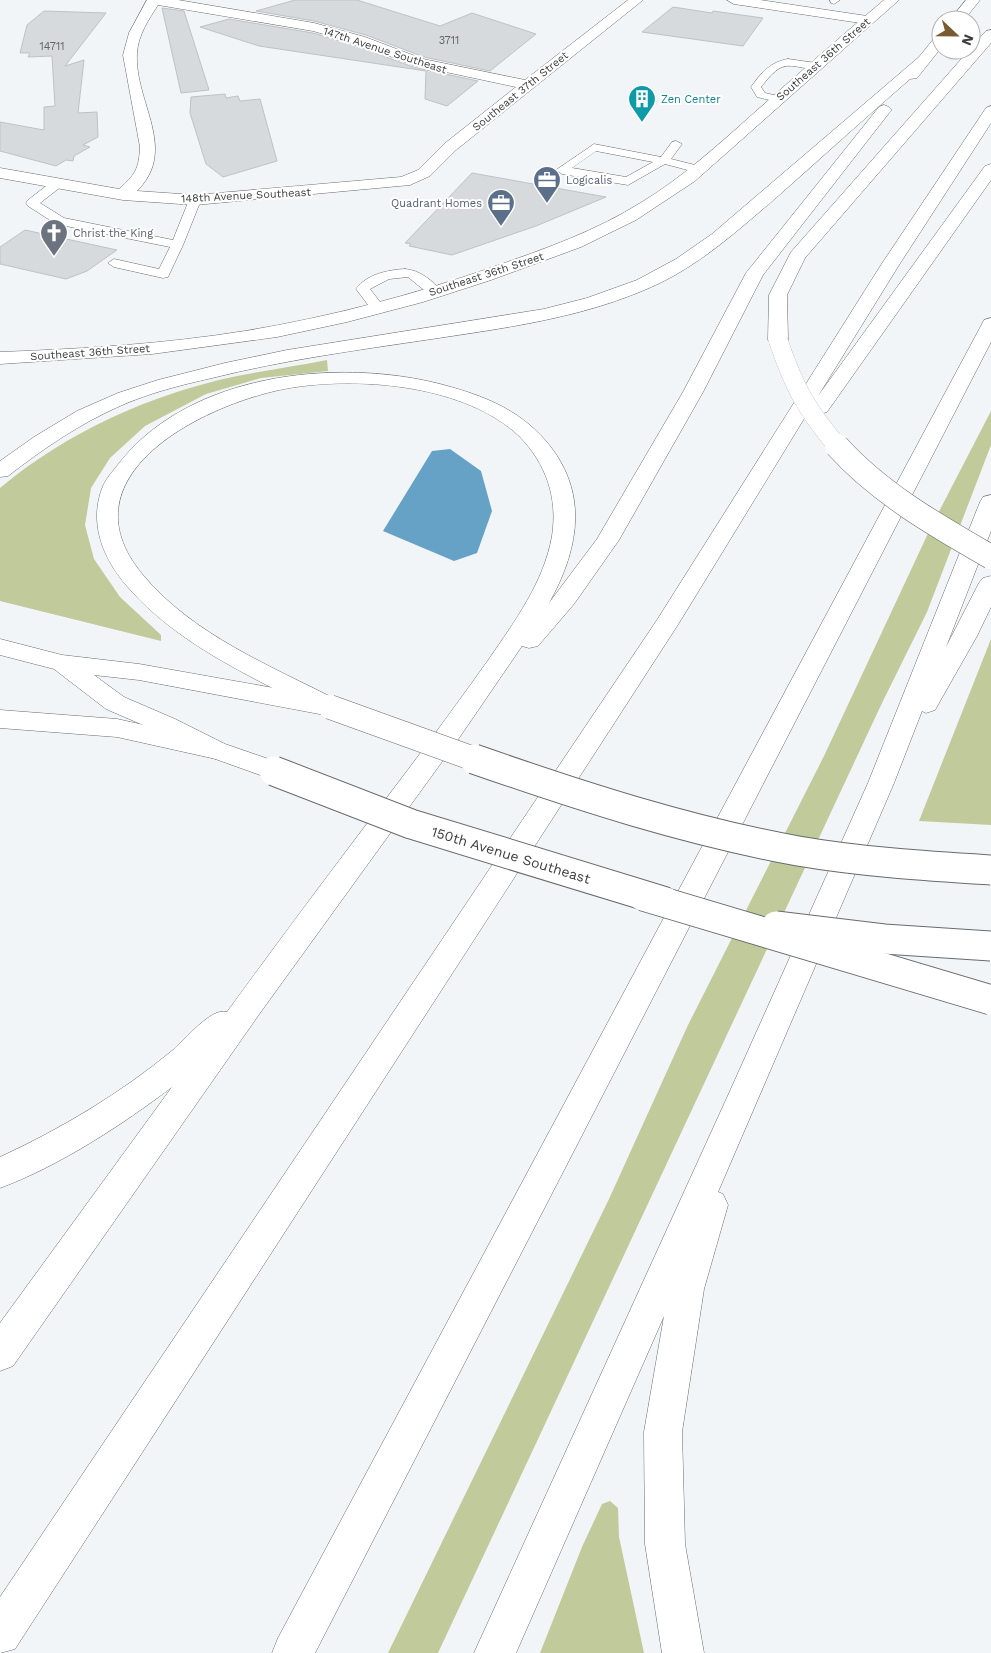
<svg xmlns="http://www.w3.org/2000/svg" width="991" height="1653" font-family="'Work Sans',sans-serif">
  <rect width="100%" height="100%" fill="#f2f5f8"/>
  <!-- green -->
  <path fill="#c0ca9a" d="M327,360L328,371L261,378L206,394L145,426L110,458L91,488L85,525L94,559L120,597L161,635V641L0,601V488C67,432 151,394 237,376C267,370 297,366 327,360Z
    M991,411V445L927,612L882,703L438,1653H388L609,1199L688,1025L824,756L931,527Z
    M991,639V825L919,821Z
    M610,1501L618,1508L619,1537L644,1653H540L582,1547L602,1504Z"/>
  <!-- water -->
  <path fill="#66a1c6" d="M450,449L481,471L492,511L477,553L454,561L383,531L432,451Z"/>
  <!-- building -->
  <path fill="#d7dadc" stroke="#bfc2c4" d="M295,0H357L440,26L472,13L536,34L490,71L424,57L366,35L314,21L256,11Z
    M673,7L712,13L713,11L763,18L743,46L642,32Z
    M162,8L184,11L209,90L181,93Z
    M44,11L106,13L65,66L84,60L78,113L97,112L98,137L83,145L90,147L74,156L73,161L66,160L56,166L0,151V122L44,130V107L55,106L52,56L28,57L30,53H20L27,25Z
    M229,19L313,33L354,45L413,67L478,81L447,106L425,99L426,71L259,46L200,27Z
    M225,94L226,98L238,96L240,101L260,99L277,161L223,177L206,164L190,113L191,97Z
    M472,173L606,197L536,226L452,255L409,246L411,244L405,243Z
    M25,230L117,250L87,271L66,279L0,264V247Z"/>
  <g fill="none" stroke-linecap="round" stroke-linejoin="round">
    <defs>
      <path id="lane" d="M830,0H840L834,4L831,3Z
        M788,59L816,63L821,66C812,74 794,62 782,67C773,71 767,80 761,87L765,93L782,97L783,99L782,101L778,102L757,97L751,87C761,73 770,62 788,59Z
        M676,141L682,144L671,159L703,167L705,169L703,171L699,173L665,164L628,185L562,174L556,170L594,144L661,157L672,142ZM596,151L653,162L626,177L572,168Z
        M58,179L62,180L64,183L62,186L40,203L64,218L173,240L189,200L195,196L199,197L201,200L183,245L168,277L163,278L114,267L108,263L114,259L159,269L170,247L56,224L28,206L26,203L28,200L54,180Z
        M405,269C420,270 433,281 442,292L440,295H430L408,277L389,279L370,289L384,307L377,311L372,310L356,289C367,274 388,270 405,269Z"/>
      <path id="street" d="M147,0H178L314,23L365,37L423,59L525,80L628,0H643L456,150L430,176L410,185L195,205L123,200L0,178V168L119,189C135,175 139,169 140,147L123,55L129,33ZM158,5L313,31L355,43L413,65L516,87L444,144L418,170L401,177L195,195L137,191C179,149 134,102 137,53C138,35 149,19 158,5Z
        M727,0H760L867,16L874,20L867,24L734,4Z"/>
      <path id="secondary" d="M884,0H899L695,181L636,220L581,247L491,280L423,302L347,322L277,337L152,354L0,364V352C82,349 164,344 245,331C330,317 413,295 493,267C545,249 596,231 642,202C683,177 718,145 754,113C797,75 840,37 884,0Z
        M0,639L62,655L139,664L330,698L339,701L343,707L339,713L330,716L139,680L94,675L124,697L175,719L225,744L283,764L287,771L283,778L274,780L207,756L157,731L106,709L54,669L0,655Z"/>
      <path id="highway" d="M966,0H980L964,20H950Z
        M991,30V43L805,258L787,295L788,340L785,344L778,346L771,344L768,340L769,295L791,252L986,31Z
        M941,35V48L917,78L910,79C865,118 821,158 777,197C737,231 698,267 649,288C581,318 505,328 432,339C358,350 284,360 212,378C181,385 149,393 120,406C79,424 43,449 8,476L0,477V461L34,437L77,411L118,393L158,380L225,363L287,350L544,309L587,298L637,280L676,259L712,234L919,57L936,36Z
        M884,105L889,107L892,110L889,113L763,275L703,392L619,540L574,604L538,646L529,648L522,646L457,741L260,1013L13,1366L0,1371V1323L172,1087C122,1125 59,1166 0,1188V1157C61,1129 121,1093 173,1050C185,1040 211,1007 227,1012C286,931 346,851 407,771C435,734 462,697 489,659C515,621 544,582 552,536C558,498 546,463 519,436C466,386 365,377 296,387C213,399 57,473 143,575C193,635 271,666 339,701L343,707L339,713L330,716L321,713C253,677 177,645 126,585C103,558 88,522 103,486C106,479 112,472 117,466C188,371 345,356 451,387C490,398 524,413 550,446C589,496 578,551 549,603L597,539L683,392L746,273L879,107Z
        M991,106V123L899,265L818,396L985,166L991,164V180L827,412L820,414L813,412L810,409L679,623L15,1649L0,1653V1597L657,620L881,265L986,108Z
        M991,318V342L315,1653H272L278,1638L982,324L984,320Z
        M991,495V531L946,647L979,583L983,578L991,576V607L977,636L935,710L926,713L922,711L894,783L718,1192L723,1194L728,1205L704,1289L682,1432L685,1544L704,1653H662L645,1544L644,1432L664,1316L516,1653H474L730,1091L868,783L980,502L983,497Z
        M0,710L117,719L216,741L225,744L229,750L225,756L216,759L117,737L0,728Z"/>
    </defs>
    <!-- lane casing -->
    <use href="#lane" stroke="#686b6d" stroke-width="1"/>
    <!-- street casing -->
    <use href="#street" stroke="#686b6d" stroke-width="1"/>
    <!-- secondary casing -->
    <use href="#secondary" stroke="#686b6d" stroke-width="1"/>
    <!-- highway casing -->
    <use href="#highway" stroke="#686b6d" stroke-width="1"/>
    <!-- lane -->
    <use href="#lane" fill="#fff" fill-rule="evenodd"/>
    <!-- street -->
    <use href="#street" fill="#fff" fill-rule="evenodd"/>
    <!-- secondary -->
    <use href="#secondary" fill="#fff" fill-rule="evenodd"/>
    <!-- highway -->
    <use href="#highway" fill="#fff" fill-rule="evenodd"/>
    <defs>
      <path id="primary-bridge-far1" d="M330,707L477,760"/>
      <path id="primary-bridge" d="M474,759C580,796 688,831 798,851C862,862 927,866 991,870
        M274,771L411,824L666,902
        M776,926L884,939L991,946"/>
      <path id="highway-bridge-far2" d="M778,340C794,387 806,409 838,447"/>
      <path id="highway-bridge-far1" d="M837,446C879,493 937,526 991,557"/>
      <path id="highway-bridge" d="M643,896L991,1000"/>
    </defs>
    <!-- primary-bridge-far1 casing -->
    <use href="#primary-bridge-far1" stroke="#686b6d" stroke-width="25" stroke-linecap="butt"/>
    <!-- primary-bridge casing -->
    <use href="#primary-bridge" stroke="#686b6d" stroke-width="31" stroke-linecap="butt"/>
    <!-- highway-bridge-far2 casing -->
    <use href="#highway-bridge-far2" stroke="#686b6d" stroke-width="19" stroke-linecap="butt"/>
    <!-- highway-bridge-far1 casing -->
    <use href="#highway-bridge-far1" stroke="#686b6d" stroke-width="25" stroke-linecap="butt"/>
    <!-- highway-bridge casing -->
    <use href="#highway-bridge" stroke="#686b6d" stroke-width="31" stroke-linecap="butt"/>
    <!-- primary-bridge-far1 -->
    <use href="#primary-bridge-far1" stroke="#fff" stroke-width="24"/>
    <!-- primary-bridge -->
    <use href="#primary-bridge" stroke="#fff" stroke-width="29"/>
    <!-- highway-bridge-far2 -->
    <use href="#highway-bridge-far2" stroke="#fff" stroke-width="19"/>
    <!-- highway-bridge-far1 -->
    <use href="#highway-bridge-far1" stroke="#fff" stroke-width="24"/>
    <!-- highway-bridge -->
    <use href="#highway-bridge" stroke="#fff" stroke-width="29"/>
  </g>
  <!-- icons -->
  <defs>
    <symbol id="building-pin" viewBox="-11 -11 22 30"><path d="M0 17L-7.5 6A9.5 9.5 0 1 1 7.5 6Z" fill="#0f9aa8" stroke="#fff"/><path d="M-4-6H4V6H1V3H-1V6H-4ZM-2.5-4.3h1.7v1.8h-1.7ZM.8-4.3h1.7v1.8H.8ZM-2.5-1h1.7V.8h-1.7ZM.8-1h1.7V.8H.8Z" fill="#fff"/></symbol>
    <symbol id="office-pin" viewBox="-11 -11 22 30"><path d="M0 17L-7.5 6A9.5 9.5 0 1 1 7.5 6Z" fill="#5c6f8a" stroke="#fff"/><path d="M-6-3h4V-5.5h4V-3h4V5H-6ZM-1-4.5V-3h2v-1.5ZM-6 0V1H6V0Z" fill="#fff"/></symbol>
    <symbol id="church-pin" viewBox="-11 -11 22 30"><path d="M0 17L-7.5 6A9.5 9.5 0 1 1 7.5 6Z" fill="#6b7280" stroke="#fff"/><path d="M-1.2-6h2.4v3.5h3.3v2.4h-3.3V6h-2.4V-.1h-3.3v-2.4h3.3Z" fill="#fff"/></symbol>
  </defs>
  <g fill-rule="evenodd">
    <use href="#building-pin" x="626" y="83" width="32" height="43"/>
    <use href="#office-pin" x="531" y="164" width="32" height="43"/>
    <use href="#office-pin" x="485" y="187" width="32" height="43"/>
    <use href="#church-pin" x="38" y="217" width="32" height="43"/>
  </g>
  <g text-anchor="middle" stroke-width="4" stroke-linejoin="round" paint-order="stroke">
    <!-- number labels -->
    <g font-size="11" fill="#636466">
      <text x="449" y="44">3711</text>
      <text x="52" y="50">14711</text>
    </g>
    <!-- far-street labels -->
    <g font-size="11" fill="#3c3d3e" stroke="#fff">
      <text transform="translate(385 50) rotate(18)" y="4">147th Avenue Southeast</text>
      <text transform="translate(823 59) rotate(-41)" y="4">Southeast 36th Street</text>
      <text transform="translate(520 91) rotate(-39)" y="4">Southeast 37th Street</text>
      <text transform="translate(246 195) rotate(-3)" y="4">148th Avenue Southeast</text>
      <text transform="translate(486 274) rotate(-18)" y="4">Southeast 36th Street</text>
      <text transform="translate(90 352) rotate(-4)" y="4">Southeast 36th Street</text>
    </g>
    <!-- far-culture labels -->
    <g font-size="11" fill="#0d838f" stroke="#fff" text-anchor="start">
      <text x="661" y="103">Zen Center</text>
    </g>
    <!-- far-service labels -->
    <g font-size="11" fill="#4e5e75" stroke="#fff" text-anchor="start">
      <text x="566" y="184">Logicalis</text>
      <text x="482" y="207" text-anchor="end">Quadrant Homes</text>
    </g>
    <!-- far-worship labels -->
    <g font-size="11" fill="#5b616d" stroke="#fff" text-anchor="start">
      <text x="73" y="237">Christ the King</text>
    </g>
    <!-- street labels -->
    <g font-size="14" fill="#3c3d3e" stroke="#fff">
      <text transform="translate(511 855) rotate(17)" y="5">150th Avenue Southeast</text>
    </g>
  </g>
  <!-- north arrow -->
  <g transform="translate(956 35) rotate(112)"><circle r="24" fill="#ffffff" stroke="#b1b1b2"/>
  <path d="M0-4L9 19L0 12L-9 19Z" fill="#7a5a30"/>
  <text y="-8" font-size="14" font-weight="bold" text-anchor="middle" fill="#3c3d3e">N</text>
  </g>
</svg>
